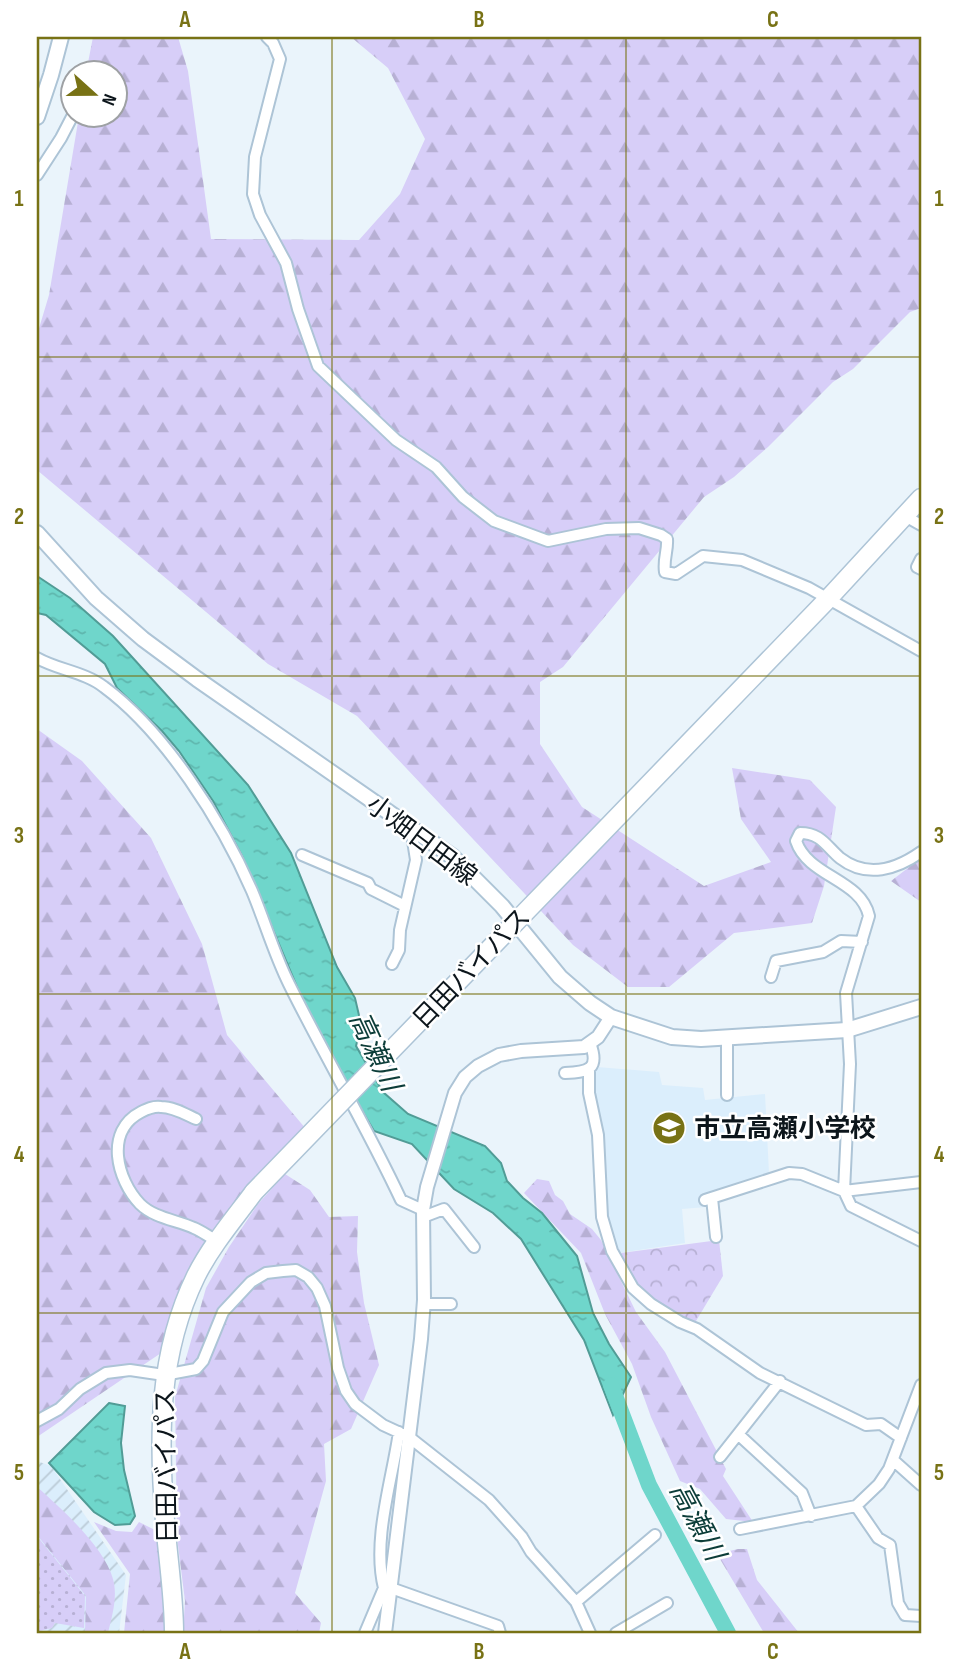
<svg xmlns="http://www.w3.org/2000/svg" width="958" height="1670" font-family="'Sofia Sans Condensed','Noto Sans JP',sans-serif">
  <defs>
    <pattern id="industrial-furrows" width="10" height="10" patternUnits="userSpaceOnUse" patternTransform="scale(1.75)"><rect width="10" height="10" fill="#dbeefc"/><path d="M-1 1l2-2M0 10L10 0M9 11l2-2" fill="none" stroke="#bbcbd7"/></pattern>
    <pattern id="forest-firs" width="22" height="20" patternUnits="userSpaceOnUse" patternTransform="scale(1.75)"><rect width="22" height="20" fill="#d7cef8"/><path d="M5 1l3.5 6h-7zM16 11l3.5 6h-7z" fill="#b7b0d4"/></pattern>
    <pattern id="park-crowns" width="20" height="18" patternUnits="userSpaceOnUse" patternTransform="scale(1.75)"><rect width="20" height="18" fill="#d7cef8"/><path d="M2 6a3 3 0 1 1 6 0M12 15a3 3 0 1 1 6 0" fill="none" stroke="#b7b0d4"/></pattern>
    <pattern id="garden-dots" width="8" height="8" patternUnits="userSpaceOnUse" patternTransform="scale(1.75)"><rect width="8" height="8" fill="#d7cef8"/><path d="M2 2h.1M6 6h.1" fill="none" stroke="#b7b0d4" stroke-width="1.8" stroke-linecap="round"/></pattern>
    <pattern id="water-ripples" width="26" height="14" patternUnits="userSpaceOnUse" patternTransform="scale(1.75)"><rect width="26" height="14" fill="#6fd6cb"/><path d="M2 4q2-2 4 0t4 0M15 11q2-2 4 0t4 0" fill="none" stroke="#5fb7ae"/></pattern>
  </defs>
  <rect width="100%" height="100%" fill="#eaf4fb"/>
  <!-- built -->
  <path fill="#dbeefc" d="M597,1067L659,1072L662,1085L703,1088L705,1100L765,1094L769,1173L708,1193L706,1207L682,1209L685,1243L619,1253L606,1219L599,1116L592,1091L593,1070Z"/>
  <!-- industrial -->
  <path fill="url(#industrial-furrows)" d="M37,1461L51,1466L126,1575L119,1633H37Z"/>
  <!-- forest -->
  <path fill="url(#forest-firs)" d="M93,37H178L188,71L211,239L359,240L400,194L425,139L388,68L351,37H921V308L910,312L853,369L833,382L768,447L734,477L704,497L563,667L540,682V744L582,807L704,886L771,862L741,819L732,768L810,780L836,807L824,886L812,923L734,933L669,987H628L573,945L357,716L268,664L37,470V335L49,295L79,116H116V74L86,73Z
    M37,729L82,761L151,838L202,944L227,1035L306,1129L226,1215L164,1351L37,1437Z
    M921,858V902L891,881Z
    M285,1174L310,1190L329,1217L358,1216L357,1252L364,1303L379,1365L351,1429L324,1444L326,1481L295,1593L321,1623L319,1633H183L185,1601L177,1537L175,1397L206,1288L229,1247L258,1204Z
    M537,1179L549,1181L555,1195L563,1201L570,1214L592,1229L601,1240L636,1312L665,1352L726,1469L723,1476L753,1522L726,1519L700,1489L680,1481L651,1417L632,1364L605,1314L581,1253L524,1193Z
    M37,1487C61,1508 105,1548 113,1579C118,1597 112,1616 108,1633H85L86,1596L37,1535Z
    M94,1522L116,1531L132,1532L139,1522L157,1531L168,1633H124L130,1574Z
    M738,1549H747L757,1580L799,1633H764L717,1554Z"/>
  <!-- park -->
  <path fill="url(#park-crowns)" d="M719,1240L723,1276L696,1321L692,1322L654,1300L637,1284L621,1253Z"/>
  <!-- garden -->
  <path fill="url(#garden-dots)" d="M37,1536L85,1596L84,1628L55,1623L52,1628L39,1631L37,1625Z"/>
  <!-- water -->
  <path fill="url(#water-ripples)" stroke="#519c96" stroke-width="2" d="M37,576L70,598L113,636L248,785L291,853L337,967L355,998L361,1024L356,1046L383,1092L408,1114L485,1146L501,1163L507,1181L523,1198L542,1213L577,1256L593,1313L609,1344L631,1377L613,1415L584,1340L521,1239L493,1213L454,1189L412,1144L374,1131L345,1082L305,1006L242,856L213,801L179,751L162,731L117,688L105,664L46,615L37,613Z
    M109,1403L125,1406L121,1443L124,1470L135,1516L130,1524L115,1525L94,1512L49,1463Z"/>
  <g fill="none" stroke-linecap="round" stroke-linejoin="round">
    <!-- river -->
    <path stroke="#6fd6cb" stroke-width="16" d="M611,1385L649,1485L728,1633"/>
    <defs>
      <path id="minor" d="M267,37L273,43L280,59L255,157L253,194L260,215L286,263L298,309L318,366L396,440L436,467L463,497L494,521L548,541L606,529L639,528L661,535L667,539C668,551 663,559 665,572L676,574L703,556L742,560L809,588L921,651
        M37,175L61,138L74,113
        M905,516L921,525
        M921,559L917,567L921,569
        M37,658C58,670 85,672 104,687C165,732 222,822 252,891C265,922 274,954 289,984C325,1057 367,1127 401,1200L423,1210
        M921,852C897,869 867,879 840,858C826,846 821,833 800,833L796,841C808,877 861,879 869,916L846,993L850,1064L844,1191L851,1206L921,1241
        M302,855L368,883L371,889L405,906
        M392,964L399,950L400,930L416,860L411,828
        M771,977L776,961L823,952L841,941L862,942
        M589,1069V1093L598,1135L602,1217L612,1251L633,1288L651,1304L680,1322L697,1329L760,1373L866,1425L881,1424L901,1438
        M565,1073C589,1072 600,1069 590,1043
        M727,1095V1038
        M196,1119C185,1114 173,1107 161,1107C153,1106 147,1109 141,1112C104,1131 117,1180 140,1204C154,1218 176,1220 194,1228C202,1231 209,1237 217,1241
        M712,1198L716,1237
        M705,1200L789,1173L802,1174L844,1191L921,1182
        M423,1217L444,1209L474,1247
        M424,1304H451
        M37,1421L59,1409L80,1389L106,1373L130,1370L164,1375L196,1369L203,1361L223,1312L251,1282L266,1273L283,1271L296,1270L308,1277L317,1288L325,1306L338,1368L346,1391L355,1404L383,1425L409,1437L489,1500L522,1537L531,1552L576,1602L590,1633
        M399,1432C392,1481 372,1540 384,1588H391L498,1626L500,1633
        M739,1435L802,1493L811,1516
        M720,1457L780,1381
        M893,1460L921,1485
        M856,1506L878,1538L890,1545L898,1603L905,1615L921,1616
        M740,1529L856,1506L879,1484L889,1469L921,1385
        M576,1602L655,1535
        M365,1633L384,1588
        M616,1633L667,1603"/>
      <path id="tertiary" d="M385,1633L421,1339L424,1300L423,1210L427,1187L455,1093L465,1077L478,1066L499,1055L521,1051L584,1047L598,1037L611,1017"/>
      <path id="secondary" d="M37,117L51,75L61,37
        M37,533L96,598L143,639L197,679L453,857L502,906L560,977L590,1003L611,1017L672,1037L701,1039L847,1030L921,1007"/>
      <path id="trunk" d="M571,865L827,600L921,498
        M174,1633C174,1596 168,1559 165,1521C158,1437 158,1354 196,1276C211,1246 234,1219 254,1192"/>
    </defs>
    <!-- minor casing -->
    <use href="#minor" stroke="#adc4d6" stroke-width="14"/>
    <!-- tertiary casing -->
    <use href="#tertiary" stroke="#adc4d6" stroke-width="16"/>
    <!-- secondary casing -->
    <use href="#secondary" stroke="#adc4d6" stroke-width="18"/>
    <!-- trunk casing -->
    <use href="#trunk" stroke="#adc4d6" stroke-width="21"/>
    <!-- minor -->
    <use href="#minor" stroke="#fff" stroke-width="10"/>
    <!-- tertiary -->
    <use href="#tertiary" stroke="#fff" stroke-width="12"/>
    <!-- secondary -->
    <use href="#secondary" stroke="#fff" stroke-width="14"/>
    <!-- trunk -->
    <use href="#trunk" stroke="#fff" stroke-width="18"/>
    <defs>
      <path id="trunk-bridge" d="M254,1192L571,865"/>
    </defs>
    <!-- trunk-bridge casing -->
    <use href="#trunk-bridge" stroke="#adc4d6" stroke-width="21" stroke-linecap="butt"/>
    <!-- trunk-bridge -->
    <use href="#trunk-bridge" stroke="#fff" stroke-width="18"/>
  </g>
  <!-- grid -->
  <path fill="none" stroke="#787215" stroke-width="2" stroke-opacity="0.55" d="M332,37V1633M626,37V1633M37,357H921M37,676H921M37,994H921M37,1313H921"/>
  <!-- icons -->
  <defs>
    <symbol id="school-disc" viewBox="-11 -11 22 22"><circle r="9.5" fill="#787215" stroke="#fff"/><path d="M0-5L7-2L0 1L-7-2ZM-4 1L0 2.5L4 1V4Q0 6-4 4Z" fill="#fff"/></symbol>
  </defs>
  <g fill-rule="evenodd">
    <use href="#school-disc" x="650" y="1109" width="38" height="38"/>
  </g>
  <g text-anchor="middle" stroke-width="5" stroke-linejoin="round" paint-order="stroke">
    <!-- street labels -->
    <g font-size="26" fill="#0c151b" stroke="#fff">
      <text transform="translate(422 840) rotate(37)" y="9">小畑日田線</text>
      <text transform="translate(471 968) rotate(-46)" y="9">日田バイパス</text>
      <text transform="translate(166 1466) rotate(-91)" y="9">日田バイパス</text>
    </g>
    <!-- poi labels -->
    <g font-size="26" font-weight="bold" fill="#0c151b" stroke="#fff" text-anchor="start">
      <text x="694" y="1137">市立高瀬小学校</text>
    </g>
    <!-- water labels -->
    <g font-size="28" font-style="italic" fill="#0c3d39" stroke="#fff">
      <text transform="translate(376 1051) rotate(65)" y="10">高瀬川</text>
      <text transform="translate(698 1521) rotate(62)" y="10">高瀬川</text>
    </g>
  </g>
  <!-- border -->
  <rect width="958" height="1670" fill="none" stroke="#ffffff" stroke-width="77"/>
  <!-- north arrow -->
  <g transform="translate(94 94) rotate(111)"><circle r="33" fill="#ffffff" stroke="#9ea1a4" stroke-width="2"/>
  <path d="M0-5L12 26L0 18L-12 26Z" fill="#787215"/>
  <text y="-10" font-size="19" font-weight="bold" text-anchor="middle" fill="#0c151b">N</text>
  </g>
  <rect x="38" y="38" width="882" height="1594" fill="none" stroke="#787215" stroke-width="2.5"/>
  <g font-size="23" text-anchor="middle" font-weight="bold" fill="#787215">
    <text x="185" y="27">A</text>
    <text x="479" y="27">B</text>
    <text x="773" y="27">C</text>
    <text x="19" y="206">1</text>
    <text x="939" y="206">1</text>
    <text x="19" y="524">2</text>
    <text x="939" y="524">2</text>
    <text x="19" y="843">3</text>
    <text x="939" y="843">3</text>
    <text x="19" y="1162">4</text>
    <text x="939" y="1162">4</text>
    <text x="19" y="1480">5</text>
    <text x="939" y="1480">5</text>
    <text x="185" y="1659">A</text>
    <text x="479" y="1659">B</text>
    <text x="773" y="1659">C</text>
  </g>
</svg>
